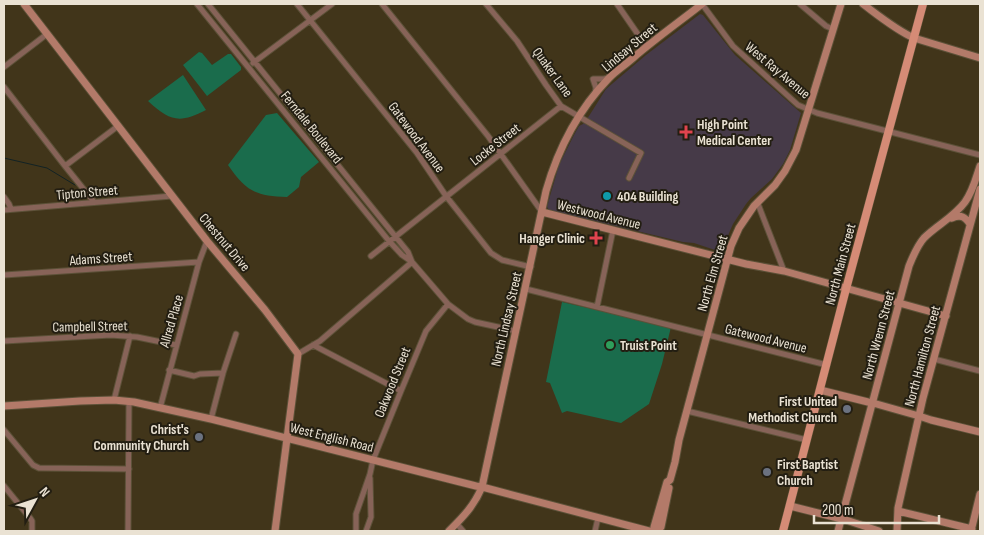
<svg xmlns="http://www.w3.org/2000/svg" width="984" height="535" font-family="'Sofia Sans Condensed',sans-serif">
  <rect width="100%" height="100%" fill="#41351a"/>
  <!-- medical -->
  <path fill="#463a48" d="M700,14L703,15L735,55L801,113L790,150L783,164L772,179L751,198L746,204L733,224L723,247L718,250H715L694,243L683,242L549,210L547,207L550,196L559,165L574,135L579,126L583,124L589,116L606,89L646,55Z"/>
  <!-- green -->
  <path fill="#1a6c4c" d="M199,52L202,53L212,65L228,54H231L241,67V70L207,96L183,65Z
    M183,75L206,110C179,124 170,121 148,101Z
    M277,113L319,162L301,177L299,187L287,197C255,196 246,191 228,165L266,115Z
    M562,302L671,327L662,364L649,404L621,423L567,411L562,413L550,383L546,382Z"/>
  <g fill="none" stroke-linecap="round" stroke-linejoin="round">
    <!-- stream -->
    <path stroke="#122224" stroke-width="1" d="M4,158L47,168L75,185"/>
    <defs>
      <path id="street" d="M197,4L389,241L402,255L412,262L448,304L468,319L475,322L516,331
        M208,4L395,236L408,252L412,262
        M297,4L417,153L446,196L491,253L502,260L531,267
        M382,4L488,136L542,212
        M486,4L517,41L546,85L561,106L641,153L629,178
        M617,4L646,46
        M702,4L733,46L798,105L817,113L980,155
        M800,4L826,26L833,29
        M253,63L332,4
        M4,67L47,34
        M4,87L65,166L94,202
        M595,94L596,88L593,79H604L608,78
        M65,166L118,126
        M4,197L9,204L11,209
        M758,204L784,271
        M4,210L172,196
        M371,256L561,106
        M4,275L199,262
        M526,289L827,365
        M597,307L613,230
        M4,341L111,335L137,337L176,345
        M313,345L401,391
        M298,354L320,341L412,262
        M934,359L980,371
        M169,370L194,376L200,374L223,373
        M114,400L130,336
        M160,408L199,262L207,241
        M687,411L807,440
        M211,419L223,373L236,334
        M4,430L33,465L39,468L129,469
        M4,486L30,518L32,521V531
        M457,524L463,531
        M128,531L129,402
        M356,531V514L370,474L373,460L401,391L426,331L448,304
        M366,531L371,517L370,478
        M595,531L598,518"/>
      <path id="secondary" d="M24,4L207,241L265,310L298,354L275,531
        M863,4C879,16 896,30 914,38L980,58
        M542,212L746,264L784,271L946,316
        M952,218C961,214 965,217 970,224
        M820,390L868,402L873,403L919,416L931,420L980,432
        M4,406L80,401L114,400L134,402L211,419L476,486L486,488L649,531
        M790,506L846,520L879,531
        M898,511L972,529
        M449,531C463,517 474,506 482,487L546,191C558,149 579,109 609,78C616,71 625,65 633,58C655,39 679,22 702,4
        M655,531L654,527L667,482L670,480L675,462L679,440L731,246L739,228L754,206L775,185L785,171L796,150L841,4
        M657,531L661,527L669,488
        M838,531L909,266C913,256 917,246 924,238C937,225 954,217 965,202C973,191 976,178 980,166
        M897,531L898,508L923,398L980,189
        M971,531L980,494"/>
      <path id="primary" d="M783,531L846,289L923,4"/>
    </defs>
    <!-- street casing -->
    <use href="#street" stroke="#5c5138" stroke-width="7"/>
    <!-- secondary casing -->
    <use href="#secondary" stroke="#5c5138" stroke-width="9"/>
    <!-- primary casing -->
    <use href="#primary" stroke="#5c5138" stroke-width="9"/>
    <!-- street -->
    <use href="#street" stroke="#876358" stroke-width="5"/>
    <!-- secondary -->
    <use href="#secondary" stroke="#b37a69" stroke-width="7"/>
    <!-- primary -->
    <use href="#primary" stroke="#d58b76" stroke-width="8"/>
  </g>
  <!-- markers -->
  <g fill="#e0444e" stroke="#231e12" stroke-width="2">
    <path d="M683.5 124.5h5v5h5v5h-5v5h-5v-5h-5v-5h5z"/>
    <path d="M593.5 230.5h5v5h5v5h-5v5h-5v-5h-5v-5h5z"/>
  </g>
  <circle fill="#0f9aa8" stroke="#231e12" stroke-width="2" cx="607" cy="196" r="5"/>
  <circle fill="#2e9e5b" stroke="#231e12" stroke-width="2" cx="610" cy="345" r="5"/>
  <g fill="#6b7280" stroke="#231e12" stroke-width="2">
    <circle cx="847" cy="409" r="5"/>
    <circle cx="199" cy="437" r="5"/>
    <circle cx="767" cy="472" r="5"/>
  </g>
  <g text-anchor="middle" stroke-width="4" stroke-linejoin="round" paint-order="stroke">
    <!-- street labels -->
    <g font-size="14" fill="#eae2d3" stroke="#231e12">
      <text transform="translate(629 47) rotate(-40)" y="5">Lindsay Street</text>
      <text transform="translate(778 70) rotate(40)" y="5">West Ray Avenue</text>
      <text transform="translate(553 72) rotate(54)" y="5">Quaker Lane</text>
      <text transform="translate(312 127) rotate(51)" y="5">Ferndale Boulevard</text>
      <text transform="translate(417 137) rotate(53)" y="5">Gatewood Avenue</text>
      <text transform="translate(495 144) rotate(-38)" y="5">Locke Street</text>
      <text transform="translate(87 192) rotate(-5)" y="5">Tipton Street</text>
      <text transform="translate(599 214) rotate(14)" y="5">Westwood Avenue</text>
      <text transform="translate(225 242) rotate(50)" y="5">Chestnut Drive</text>
      <text transform="translate(101 258) rotate(-4)" y="5">Adams Street</text>
      <text transform="translate(840 264) rotate(-75)" y="5">North Main Street</text>
      <text transform="translate(712 273) rotate(-74)" y="5">North Elm Street</text>
      <text transform="translate(506 319) rotate(-77)" y="5">North Lindsay Street</text>
      <text transform="translate(171 321) rotate(-74)" y="5">Allred Place</text>
      <text transform="translate(90 326) rotate(-1)" y="5">Campbell Street</text>
      <text transform="translate(878 335) rotate(-75)" y="5">North Wrenn Street</text>
      <text transform="translate(766 338) rotate(14)" y="5">Gatewood Avenue</text>
      <text transform="translate(922 356) rotate(-75)" y="5">North Hamilton Street</text>
      <text transform="translate(392 382) rotate(-68)" y="5">Oakwood Street</text>
      <text transform="translate(332 437) rotate(14)" y="5">West English Road</text>
    </g>
    <!-- poi labels -->
    <g font-size="14" font-weight="bold" fill="#eae2d3" stroke="#231e12" text-anchor="start">
      <text x="697" y="129">High Point<tspan x="697" dy="16">Medical Center</tspan></text>
      <text x="617" y="201">404 Building</text>
      <text x="585" y="243" text-anchor="end">Hanger Clinic</text>
      <text x="620" y="350">Truist Point</text>
      <text x="837" y="406" text-anchor="end">First United<tspan x="837" dy="16">Methodist Church</tspan></text>
      <text x="189" y="434" text-anchor="end">Christ's<tspan x="189" dy="16">Community Church</tspan></text>
      <text x="777" y="469">First Baptist<tspan x="777" dy="16">Church</tspan></text>
    </g>
  </g>
  <!-- border -->
  <rect width="984" height="535" fill="none" stroke="#eae2d3" stroke-width="10"/>
  <!-- north arrow -->
  <g transform="translate(35 500) rotate(50)" stroke="#231e12" stroke-width="4" paint-order="stroke">
  <path d="M0-4L9 19L0 12L-9 19Z" fill="#eae2d3"/>
  <text y="-8" font-size="14" font-weight="bold" text-anchor="middle" fill="#eae2d3">N</text>
  </g>
  <!-- scale -->
  <path d="M814 515v8h125v-8" fill="none" stroke="#eae2d3" stroke-width="2.5"/>
  <text x="822" y="515" font-size="15" fill="#eae2d3" stroke="#231e12" stroke-width="4" paint-order="stroke">200 m</text>
</svg>
